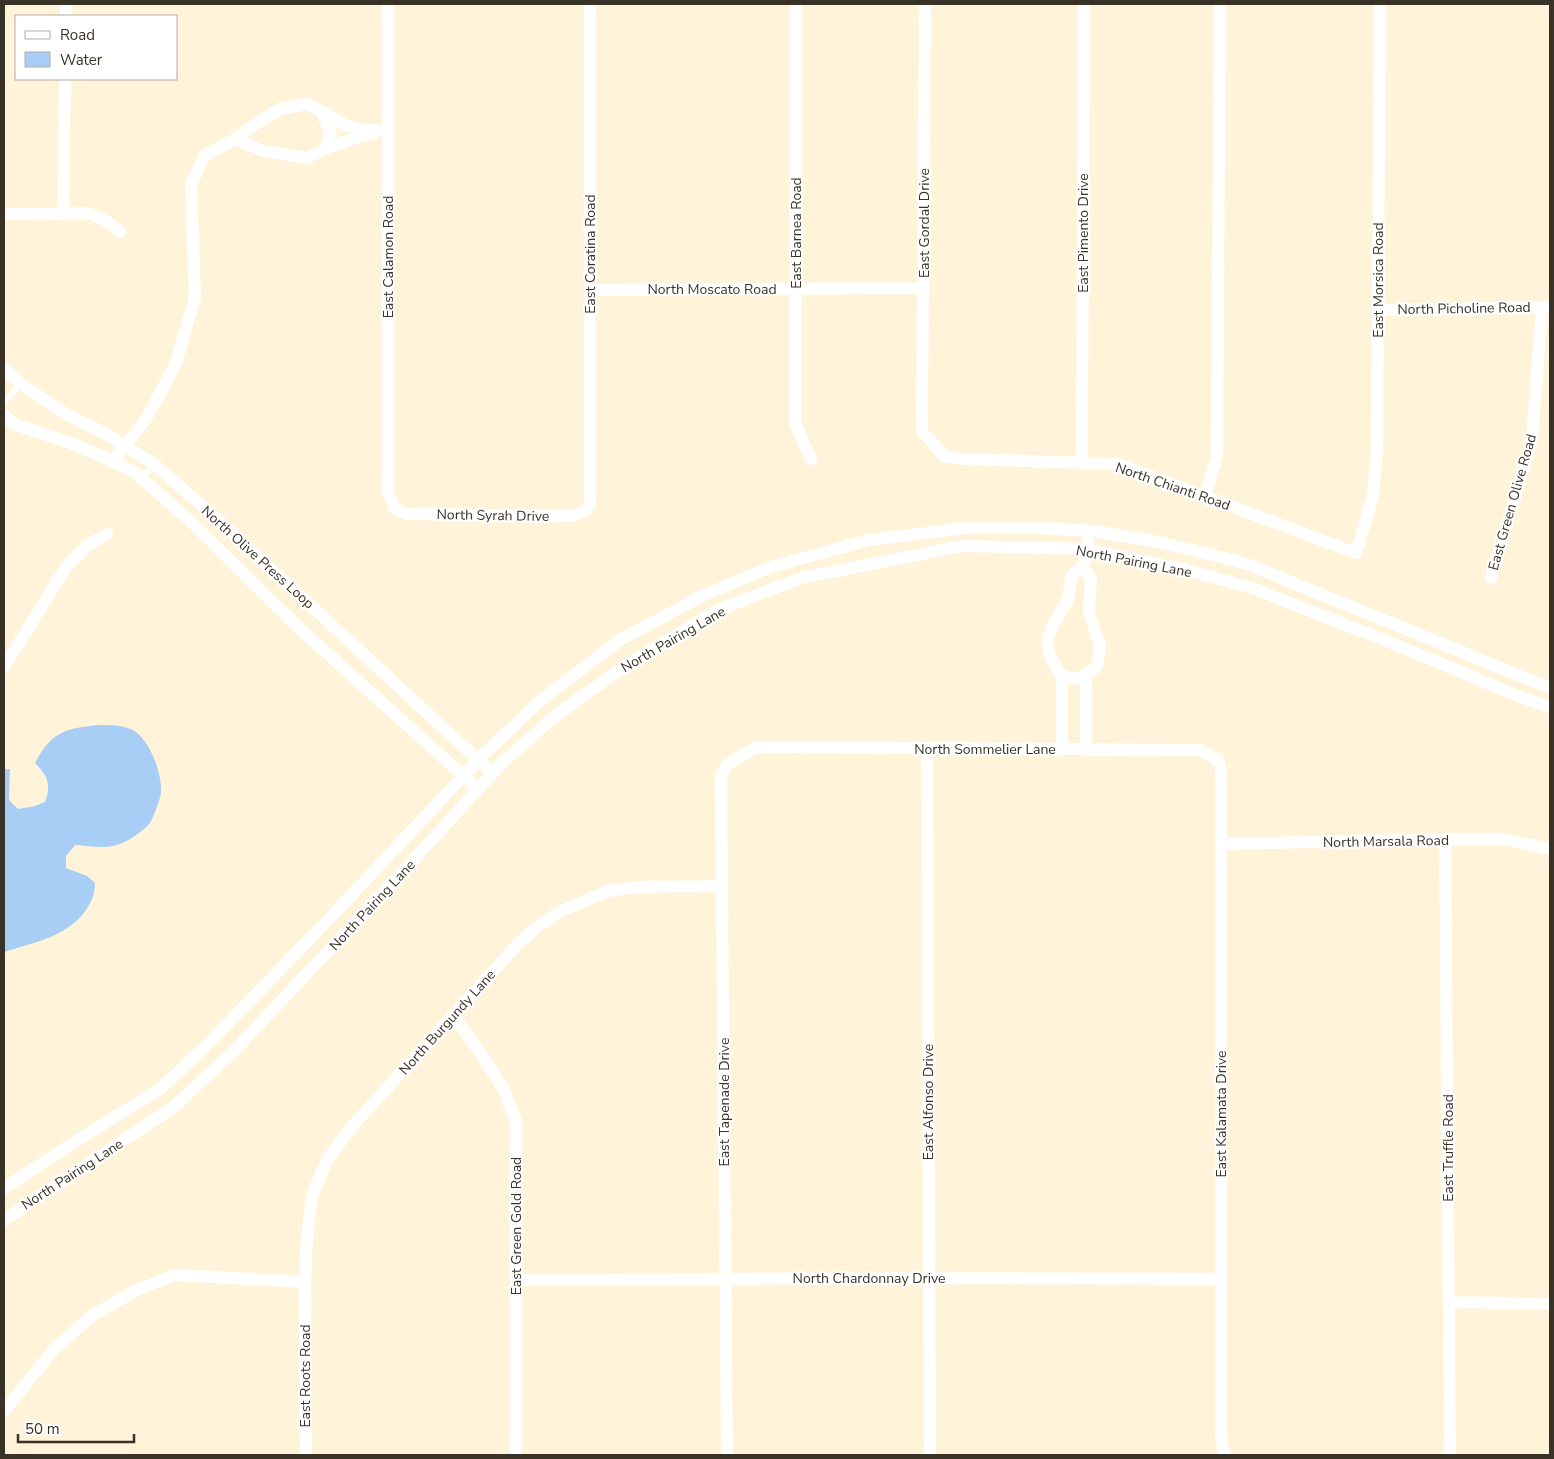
<svg xmlns="http://www.w3.org/2000/svg" width="1554" height="1459" font-family="'Nunito Sans',sans-serif">
  <rect width="100%" height="100%" fill="#fff3d9"/>
  <!-- water -->
  <path fill="#a8cef6" d="M100,725C112,725 128,725 137,733C151,744 162,774 161,792C161,797 154,816 151,821C146,830 127,842 117,845C104,849 89,846 75,845L66,856V868L87,876L95,883C95,892 93,897 89,905C72,936 35,942 4,952V769H10L9,800L18,809L35,806L45,802C52,785 47,775 35,763C52,731 66,728 100,725Z"/>
  <g fill="none" stroke-linecap="round" stroke-linejoin="round">
    <!-- lane -->
    <path stroke="#fff" stroke-width="6" d="M4,402L21,384
      M141,478L154,464"/>
    <!-- street -->
    <path stroke="#fff" stroke-width="12" d="M388,4V491L394,508L406,514L573,516L585,511L590,505V4
      M796,4L795,423L811,459
      M925,4L922,431L945,457L964,459L1118,464L1356,553L1373,496L1377,449L1380,4
      M66,16V4
      M321,111L345,125L359,129L388,131
      M325,149L361,136L373,134
      M63,213L65,79
      M4,214L88,213L107,221L120,232
      M590,290L923,288
      M1378,310L1550,307
      M4,368L21,384L67,415L106,434L154,464L216,518L492,773
      M4,415L14,424L76,445L133,471L188,519L299,628L478,789
      M112,462L146,419L176,363L195,297L191,185L204,156L235,139L257,123L280,109L306,104L321,111L331,134L325,149L307,158L263,151L235,139
      M1082,463L1084,4
      M1205,496L1217,456L1220,4
      M1083,566L1091,578L1089,612L1100,646L1097,666L1089,673L1078,679L1062,676C1045,653 1043,640 1058,616C1061,610 1066,605 1068,599C1070,592 1070,583 1071,576C1085,565 1088,559 1088,541
      M1491,578L1532,440L1542,307
      M4,667L66,567L88,545L107,534
      M1086,675V749
      M1062,676V750
      M927,749L930,1455
      M1445,839L1450,1452L1448,1455
      M1221,844L1445,839H1504L1550,849
      M453,1015L480,1052L504,1090L516,1121V1455
      M4,1188L87,1134L160,1089L202,1050L328,920L484,754L541,700L620,640L702,596L771,567L869,540L966,528H1037L1094,531L1158,542L1205,553L1247,564L1550,688
      M4,1220L175,1106L235,1050L408,866L502,763L555,716L629,663L718,610L801,578L962,546L1088,549L1178,568L1249,587L1387,641L1518,696L1550,707
      M516,1280L929,1278L1221,1279
      M1449,1302L1550,1304
      M4,1411L55,1348L93,1315L137,1290L174,1275L305,1282
      M306,1455L305,1282L307,1238L312,1196L326,1162L348,1131L517,945L537,927L561,911L608,891L637,887L722,886
      M727,1455L721,777L727,765L739,757L757,747L1200,750L1218,760L1221,772V1437L1224,1453L1226,1455"/>
  </g>
  <g text-anchor="middle" stroke-width="4.5" stroke-linejoin="round" paint-order="stroke">
    <!-- street labels -->
    <g font-size="14" fill="#393327" stroke="#fff">
      <text transform="translate(924 223) rotate(-90)" y="5">East Gordal Drive</text>
      <text transform="translate(796 233) rotate(-90)" y="5">East Barnea Road</text>
      <text transform="translate(1083 233) rotate(-90)" y="5">East Pimento Drive</text>
      <text transform="translate(590 254) rotate(-90)" y="5">East Coratina Road</text>
      <text transform="translate(388 257) rotate(-90)" y="5">East Calamon Road</text>
      <text transform="translate(1378 280) rotate(-90)" y="5">East Morsica Road</text>
      <text x="712" y="294">North Moscato Road</text>
      <text transform="translate(1464 308) rotate(-1)" y="5">North Picholine Road</text>
      <text transform="translate(1173 486) rotate(19)" y="5">North Chianti Road</text>
      <text transform="translate(1512 502) rotate(-74)" y="5">East Green Olive Road</text>
      <text transform="translate(493 515) rotate(1)" y="5">North Syrah Drive</text>
      <text transform="translate(258 557) rotate(42)" y="5">North Olive Press Loop</text>
      <text transform="translate(1134 561) rotate(11)" y="5">North Pairing Lane</text>
      <text transform="translate(673 639) rotate(-30)" y="5">North Pairing Lane</text>
      <text x="985" y="754">North Sommelier Lane</text>
      <text transform="translate(1386 841) rotate(-1)" y="5">North Marsala Road</text>
      <text transform="translate(372 905) rotate(-47)" y="5">North Pairing Lane</text>
      <text transform="translate(447 1022) rotate(-48)" y="5">North Burgundy Lane</text>
      <text transform="translate(724 1102) rotate(-90)" y="5">East Tapenade Drive</text>
      <text transform="translate(928 1102) rotate(-90)" y="5">East Alfonso Drive</text>
      <text transform="translate(1221 1114) rotate(-90)" y="5">East Kalamata Drive</text>
      <text transform="translate(1448 1148) rotate(-90)" y="5">East Truffle Road</text>
      <text transform="translate(72 1174) rotate(-33)" y="5">North Pairing Lane</text>
      <text transform="translate(516 1226) rotate(-90)" y="5">East Green Gold Road</text>
      <text x="869" y="1283">North Chardonnay Drive</text>
      <text transform="translate(305 1376) rotate(-90)" y="5">East Roots Road</text>
    </g>
  </g>
  <!-- border -->
  <rect width="1554" height="1459" fill="none" stroke="#393327" stroke-width="10"/>
  <!-- legend -->
  <rect x="15" y="15" width="162" height="65" fill="#ffffff" stroke="#b0ada9"/>
  <rect x="25" y="31" width="25" height="8" fill="#ffffff" stroke="#b0ada9"/>
  <text x="60" y="40" font-size="15" fill="#393327">Road</text>
  <rect x="25" y="52" width="25" height="15" fill="#a8cef6" stroke="#b0ada9"/>
  <text x="60" y="65" font-size="15" fill="#393327">Water</text>
  <!-- scale -->
  <path d="M18 1434v8h116v-8" fill="none" stroke="#393327" stroke-width="2.5"/>
  <text x="25" y="1434" font-size="15" fill="#393327" stroke="#ffffff" stroke-width="4" paint-order="stroke">50 m</text>
</svg>
